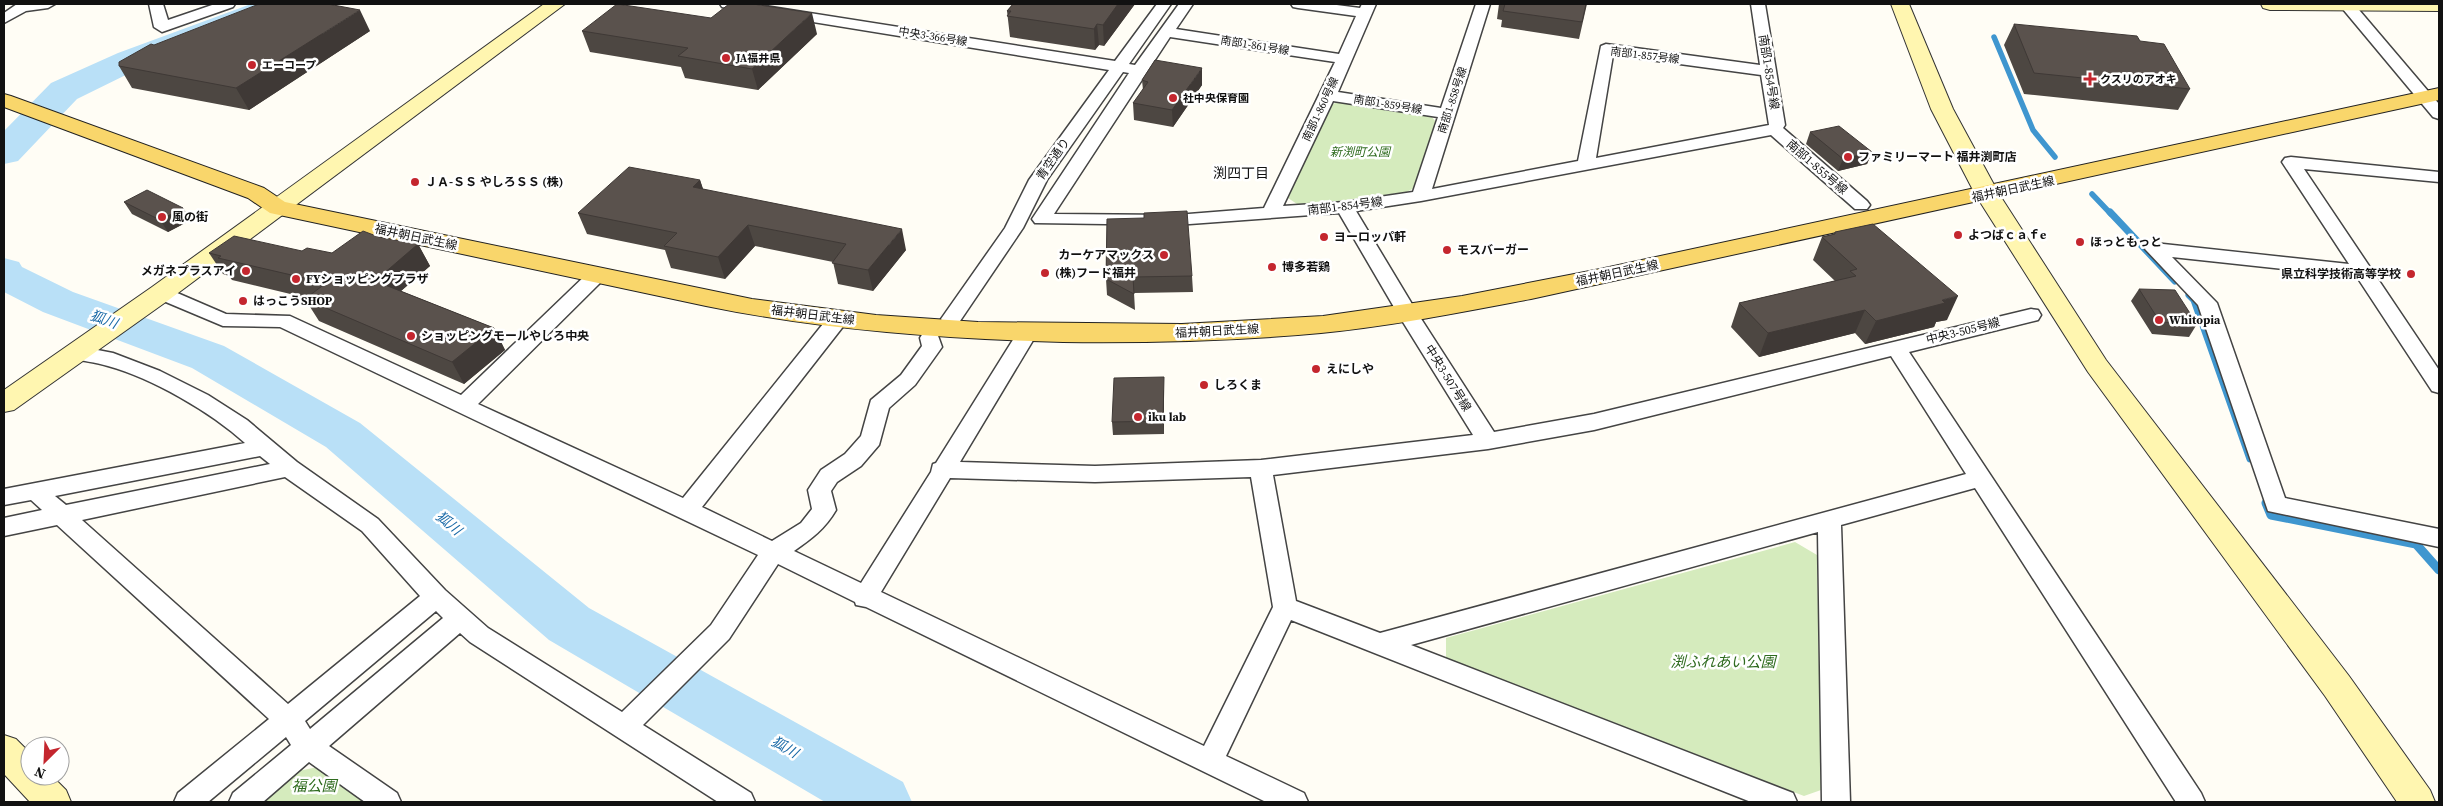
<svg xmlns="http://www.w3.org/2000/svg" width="2443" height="806" font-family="'Source Serif 4','Noto Sans JP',serif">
  <rect width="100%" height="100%" fill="#fffdf5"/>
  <!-- green -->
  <path fill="#d5ebbd" d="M1340,101L1431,116L1436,122L1414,188L1407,192L1300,206L1288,198L1331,105Z
    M1795,542L1817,555L1821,790L1804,796L1446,658V638Z
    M318,767L362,800L360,802H258L293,772Z"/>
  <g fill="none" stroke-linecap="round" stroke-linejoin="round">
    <!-- stream-far2 -->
    <path stroke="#3f96cf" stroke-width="5.5" d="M1994,37L2033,130L2055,157
      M2092,194L2111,214"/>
    <!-- stream-far1 -->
    <path stroke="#3f96cf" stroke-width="7" d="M2110,212L2175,281
      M2189,295L2194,300L2250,459"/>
    <!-- stream -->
    <path stroke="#3f96cf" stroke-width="9" d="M2266,503L2271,515L2416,544L2439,570"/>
    <!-- river -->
    <path fill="#b9e0f7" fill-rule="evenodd" d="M251,4H297L293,11L142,67L77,99L18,161L4,164V131L51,83L118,53Z
      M4,258L19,262L22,267L73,292L224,346L360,423L589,608L903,782L912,802H825L549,640L326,447L192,368L43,312L4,292Z"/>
    <defs>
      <path id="street" d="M17,4H55L48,8L26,11L4,23V13Z
        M149,4H163L168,20L215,4H235L233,7L162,32L154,27Z
        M720,4H753L1115,61L1157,4H1171L1129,64L1135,65L1179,4H1193L1176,29L1339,54L1356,16L1298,8L1293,7L1291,4H1329L1360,8L1362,4H1376L1338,92L1441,108L1476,4H1490L1432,189L1578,161L1601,46L1606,44L1760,65L1751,4H1765L1785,125L1783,128L1867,201L1870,205L1867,209H1855L1771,135L1421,201L1356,211L1418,314L1494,432L1594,414L2031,309L2038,310L2041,315L2038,320L1909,352L2201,793L2205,802H2176L1975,488L1841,525L1850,802H1822L1818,532L1411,645L1793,793L1797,802H1751L1291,620L1226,756L1304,793L1308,802H1266L866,607L856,605L855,602L778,564L729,639L643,725L751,793L755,802H718L470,642L460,633L329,746L397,793L401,802H365L309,762L263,802H229L233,793L291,745L286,737L208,802H174L178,793L269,719L57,525L4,536V518L42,510L31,500L4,505V489L245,443C211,412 152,378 108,366C95,362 82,361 70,358L67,353L70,348L77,346L113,353L160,371L208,395L247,420L297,462L378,519L445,590L488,628L622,712L711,625L758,555L280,327L223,326L154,297L151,293L154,289L161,287L168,289L226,314L290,316L461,395L590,271L597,269L604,271L607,275L604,279L478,404L683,498L831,314L838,313L845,314L848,319L845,324L702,507L772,541L801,523L812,509L808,490L821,470L845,454L861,436L871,400L901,375L922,346L920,338L923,333L930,331L937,333L942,347L915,385L889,408L879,445L861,466L837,482L831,491L836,510C825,529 811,539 794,551L861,583L931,472L933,464L936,463L1021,327L1028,325L1035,327L1038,332L960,462L1095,466L1261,460L1473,435L1398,314L1339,213L1176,225L1035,223L1032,219L1129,73L1123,72L1047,180L1023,228L958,324L951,325L944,324L941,319L1005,228L1029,180L1109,70L727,8L722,7ZM1170,37L1335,62L1264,208L1176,215L1054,214ZM1613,55L1761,75L1769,125L1596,158ZM1333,101L1438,117L1413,192L1345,202L1283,206ZM1891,356L1966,474L1380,633L1296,601L1273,475L1488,449L1594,430ZM260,456L270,464L66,505L55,496ZM285,477L362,531L420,596L288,704L82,520ZM1251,477L1273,607L1204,746L881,592L950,478L1095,482ZM436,611L443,618L310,729L305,721Z
        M2341,4H2354L2439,104V119L2433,117L2342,8Z
        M2291,157L2439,172V182L2304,169L2439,370V393L2432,391L2357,277L2172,257L2217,303L2285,498L2439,529V547L2268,511L2198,305L2145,249L2147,245L2154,243L2349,264L2282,162L2285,158Z"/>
      <path id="secondary" d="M544,4H565L170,299L14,410L4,412V390L152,287Z
        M1891,4H1909L1953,109L1999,194L2106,360L2349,676L2430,790L2435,802H2397L2325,696L2088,372L1975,194L1931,109Z
        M2261,4H2439V11L2270,10L2263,8Z
        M4,735L16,739L30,753V776H52L66,790L71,802H30L4,774Z"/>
      <path id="primary" d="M2439,88V100L1531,299C1462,312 1392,326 1321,333C1235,341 1149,343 1063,342C942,339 823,330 706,306L270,213L248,198L4,107V94L11,96L264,188L285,202L752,299L876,315L978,322L1182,324L1323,316L1462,296L1600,269Z"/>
    </defs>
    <!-- street casing -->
    <use href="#street" stroke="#444" stroke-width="3"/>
    <!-- secondary casing -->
    <use href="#secondary" stroke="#333" stroke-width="2"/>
    <!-- primary casing -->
    <use href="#primary" stroke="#222" stroke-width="2"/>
    <!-- street -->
    <use href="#street" fill="#fff" fill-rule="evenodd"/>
    <!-- secondary -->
    <use href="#secondary" fill="#fff6b0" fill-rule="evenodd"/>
    <!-- primary -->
    <use href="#primary" fill="#f9d66b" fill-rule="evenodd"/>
  </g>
  <!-- wall -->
  <path fill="#4d4742" d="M1013,4H1135L1104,46L1099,45L1095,50L1010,37L1007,11Z
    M1499,4H1587L1579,39L1501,27L1502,20L1497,19Z
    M711,18L817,34L758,90L685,78L681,67L590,52L582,31Z
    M2014,24L2190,89L2178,110L2024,94L2004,45Z
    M370,31L249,110L132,88L119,66L154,45Z
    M1142,80L1202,85L1173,127L1134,120L1133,103L1143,90Z
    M1810,132L1872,152L1867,164L1838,171L1806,144Z
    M700,180L703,189L906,250L873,291L838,284L833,262L755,246L725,279L671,268L665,250L587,234L578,213Z
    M124,202L191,220L168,232L132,214Z
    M1107,219L1192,276L1193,292L1134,293L1135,310L1107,295L1106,279Z
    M1835,232L1947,320L1936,322L1934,327L1865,344L1855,333L1759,357L1731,327L1739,303L1835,281L1813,260L1822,237L1834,234Z
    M379,237L418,244L430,266L401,291L494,328L505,350L464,384L319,321L305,299L307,298L232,280L229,276L223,274L209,253L302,251L332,253Z
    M2139,289L2197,324L2189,337L2152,334L2131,301Z
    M1164,390V434L1113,435L1112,422Z"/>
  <!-- shaded-wall -->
  <path fill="#3f3936" d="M1118,4H1135L1104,46L1103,25Z
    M360,10L370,31L249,110L236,88Z
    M812,13L817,34L758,90L752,69Z
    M1097,24L1099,45L1095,50L1094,29Z
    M1202,68V85L1173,127L1172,110Z
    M1872,152L1867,164L1838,171L1843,159Z
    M700,180L707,201L693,187Z
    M183,208L191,220L168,232L160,220Z
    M748,225L755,246L725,279L718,257Z
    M902,229L906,250L873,291L868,270Z
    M418,244L430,266L387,303L375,281Z
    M1958,296L1947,320L1936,322L1934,327L1865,344L1876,321L1942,300Z
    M1865,310L1855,333L1759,357L1768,333Z
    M494,328L505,350L464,384L452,362Z
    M1164,377V434L1163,421Z"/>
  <!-- building -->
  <path fill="#5a524d" stroke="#3f3936" d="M259,4H328L360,10L236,88L119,66V62L151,44L154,45Z
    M617,4L711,18L729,4H753L812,13L752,69L678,56L688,48L582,31Z
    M1013,4H1118L1103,25L1097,24L1094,29L1007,16L1011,11H1007Z
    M1504,4H1586L1582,22L1503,11L1505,4Z
    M2014,24L2137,36L2140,41L2164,44L2190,89L2034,73Z
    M1155,60L1202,68L1172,110L1133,103L1148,82L1142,80Z
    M1839,126L1872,152L1843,159L1810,132Z
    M629,167L700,180L693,187L902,229L868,270L832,263L846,244L748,225L718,257L664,246L677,233L578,213Z
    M147,190L183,208L160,220L124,202Z
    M1187,211L1192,276L1133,277L1134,294L1106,279L1107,219L1144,218V213Z
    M1873,224L1958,296L1942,300L1945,303L1876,321L1865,310L1768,333L1739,303L1856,276L1850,271L1857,269L1822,237L1835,234V232Z
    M363,231L379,237L418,244L375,281L494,328L452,362L305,299L326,283L218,258L221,256L209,253L234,236L302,251L307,248L332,253Z
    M2139,289L2175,290L2197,324L2160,322Z
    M1164,377L1163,421L1112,422L1114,378Z"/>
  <!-- markers -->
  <g fill="#c4262e" stroke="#fff" stroke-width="2">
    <circle cx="726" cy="58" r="5"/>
    <circle cx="252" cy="65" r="5"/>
    <path d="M2087.5 71.5h5v5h5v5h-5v5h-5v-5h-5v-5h5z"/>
    <circle cx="1173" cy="98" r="5"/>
    <circle cx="1848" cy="157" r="5"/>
    <circle cx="415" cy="182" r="5"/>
    <circle cx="162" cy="217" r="5"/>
    <circle cx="1958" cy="235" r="5"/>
    <circle cx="1324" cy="237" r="5"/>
    <circle cx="2080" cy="242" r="5"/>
    <circle cx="1447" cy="250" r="5"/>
    <circle cx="1164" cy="255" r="5"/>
    <circle cx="1272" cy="267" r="5"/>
    <circle cx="246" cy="271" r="5"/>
    <circle cx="1045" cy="273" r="5"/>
    <circle cx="2411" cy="274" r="5"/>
    <circle cx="296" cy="279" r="5"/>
    <circle cx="243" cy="301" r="5"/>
    <circle cx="2159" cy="320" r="5"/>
    <circle cx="411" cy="336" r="5"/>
    <circle cx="1316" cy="369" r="5"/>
    <circle cx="1204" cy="385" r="5"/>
    <circle cx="1138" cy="417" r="5"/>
  </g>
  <g text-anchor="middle" stroke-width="5" stroke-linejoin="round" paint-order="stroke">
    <!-- far-street labels -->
    <g font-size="11" fill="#111" stroke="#fff">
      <text transform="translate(933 36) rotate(9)" y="4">中央3-366号線</text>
      <text transform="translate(1255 45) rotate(9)" y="4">南部1-861号線</text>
      <text transform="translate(1645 55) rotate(7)" y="4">南部1-857号線</text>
      <text transform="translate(1452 100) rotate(-72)" y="4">南部1-858号線</text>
      <text transform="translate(1388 104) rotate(9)" y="4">南部1-859号線</text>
      <text transform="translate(1320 109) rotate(-65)" y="4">南部1-860号線</text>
    </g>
    <!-- far-poi labels -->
    <g font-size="11" font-weight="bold" fill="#111" stroke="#fff" text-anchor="start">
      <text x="736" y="62">JA福井県</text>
      <text x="262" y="69">エーコープ</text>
      <text x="2100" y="83">クスリのアオキ</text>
      <text x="1183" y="102">社中央保育園</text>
    </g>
    <!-- street labels -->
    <g font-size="12" fill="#111" stroke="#fff">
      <text transform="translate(1769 72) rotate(81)" y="4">南部1-854号線</text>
      <text transform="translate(1053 159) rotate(-55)" y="4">青空通り</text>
      <text transform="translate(1817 167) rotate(41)" y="4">南部1-855号線</text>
      <text transform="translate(2013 189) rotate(-12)" y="4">福井朝日武生線</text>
      <text transform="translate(1345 206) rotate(-7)" y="4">南部1-854号線</text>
      <text transform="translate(416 237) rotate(12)" y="4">福井朝日武生線</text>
      <text transform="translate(1617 273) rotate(-12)" y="4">福井朝日武生線</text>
      <text transform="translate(813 315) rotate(7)" y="4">福井朝日武生線</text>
      <text transform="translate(1217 331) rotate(-3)" y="4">福井朝日武生線</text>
      <text transform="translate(1963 331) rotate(-14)" y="4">中央3-505号線</text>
      <text transform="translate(1448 378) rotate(58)" y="4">中央3-507号線</text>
    </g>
    <!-- park labels -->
    <g font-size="12" font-style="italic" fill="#2f6b1f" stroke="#fff">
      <text x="1360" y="156">新渕町公園</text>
    </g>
    <!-- poi labels -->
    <g font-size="12" font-weight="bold" fill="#111" stroke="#fff" text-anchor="start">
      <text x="1858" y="161">ファミリーマート 福井渕町店</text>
      <text x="425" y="186">ＪＡ-ＳＳ やしろＳＳ (株)</text>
      <text x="172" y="221">風の街</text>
      <text x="1968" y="239">よつばｃａｆe</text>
      <text x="1334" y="241">ヨーロッパ軒</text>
      <text x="2090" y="246">ほっともっと</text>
      <text x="1457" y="254">モスバーガー</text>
      <text x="1154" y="259" text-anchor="end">カーケアマックス</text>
      <text x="1282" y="271">博多若鶏</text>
      <text x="236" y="275" text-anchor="end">メガネプラスアイ</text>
      <text x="1055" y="277">(株)フード福井</text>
      <text x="2401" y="278" text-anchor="end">県立科学技術高等学校</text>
      <text x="306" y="283">FYショッピングプラザ</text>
      <text x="253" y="305">はっこうSHOP</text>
      <text x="2169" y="324">Whitopia</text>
      <text x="421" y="340">ショッピングモールやしろ中央</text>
      <text x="1326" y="373">えにしや</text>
      <text x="1214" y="389">しろくま</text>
      <text x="1148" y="421">iku lab</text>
    </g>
    <!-- neighbourhood labels -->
    <g font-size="14" fill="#111" stroke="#fff">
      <text x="1241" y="178">渕四丁目</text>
    </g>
    <!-- water labels -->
    <g font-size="14" font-style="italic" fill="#1768a6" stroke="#fff">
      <text transform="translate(104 319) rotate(20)" y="5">狐川</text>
      <text transform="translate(449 523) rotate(40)" y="5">狐川</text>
      <text transform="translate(785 747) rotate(30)" y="5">狐川</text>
    </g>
    <!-- near-park labels -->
    <g font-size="15" font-style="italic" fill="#2f6b1f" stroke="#fff">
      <text x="1723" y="667">渕ふれあい公園</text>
      <text x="314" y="791">福公園</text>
    </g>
  </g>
  <!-- border -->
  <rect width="2443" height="806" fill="none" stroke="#111111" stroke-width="10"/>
  <!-- north arrow -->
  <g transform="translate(45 761) rotate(204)"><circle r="24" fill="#ffffff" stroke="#a0a0a0"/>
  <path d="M0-4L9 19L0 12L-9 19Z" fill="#c4262e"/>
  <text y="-8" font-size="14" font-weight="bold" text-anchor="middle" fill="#111111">N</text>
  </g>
</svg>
